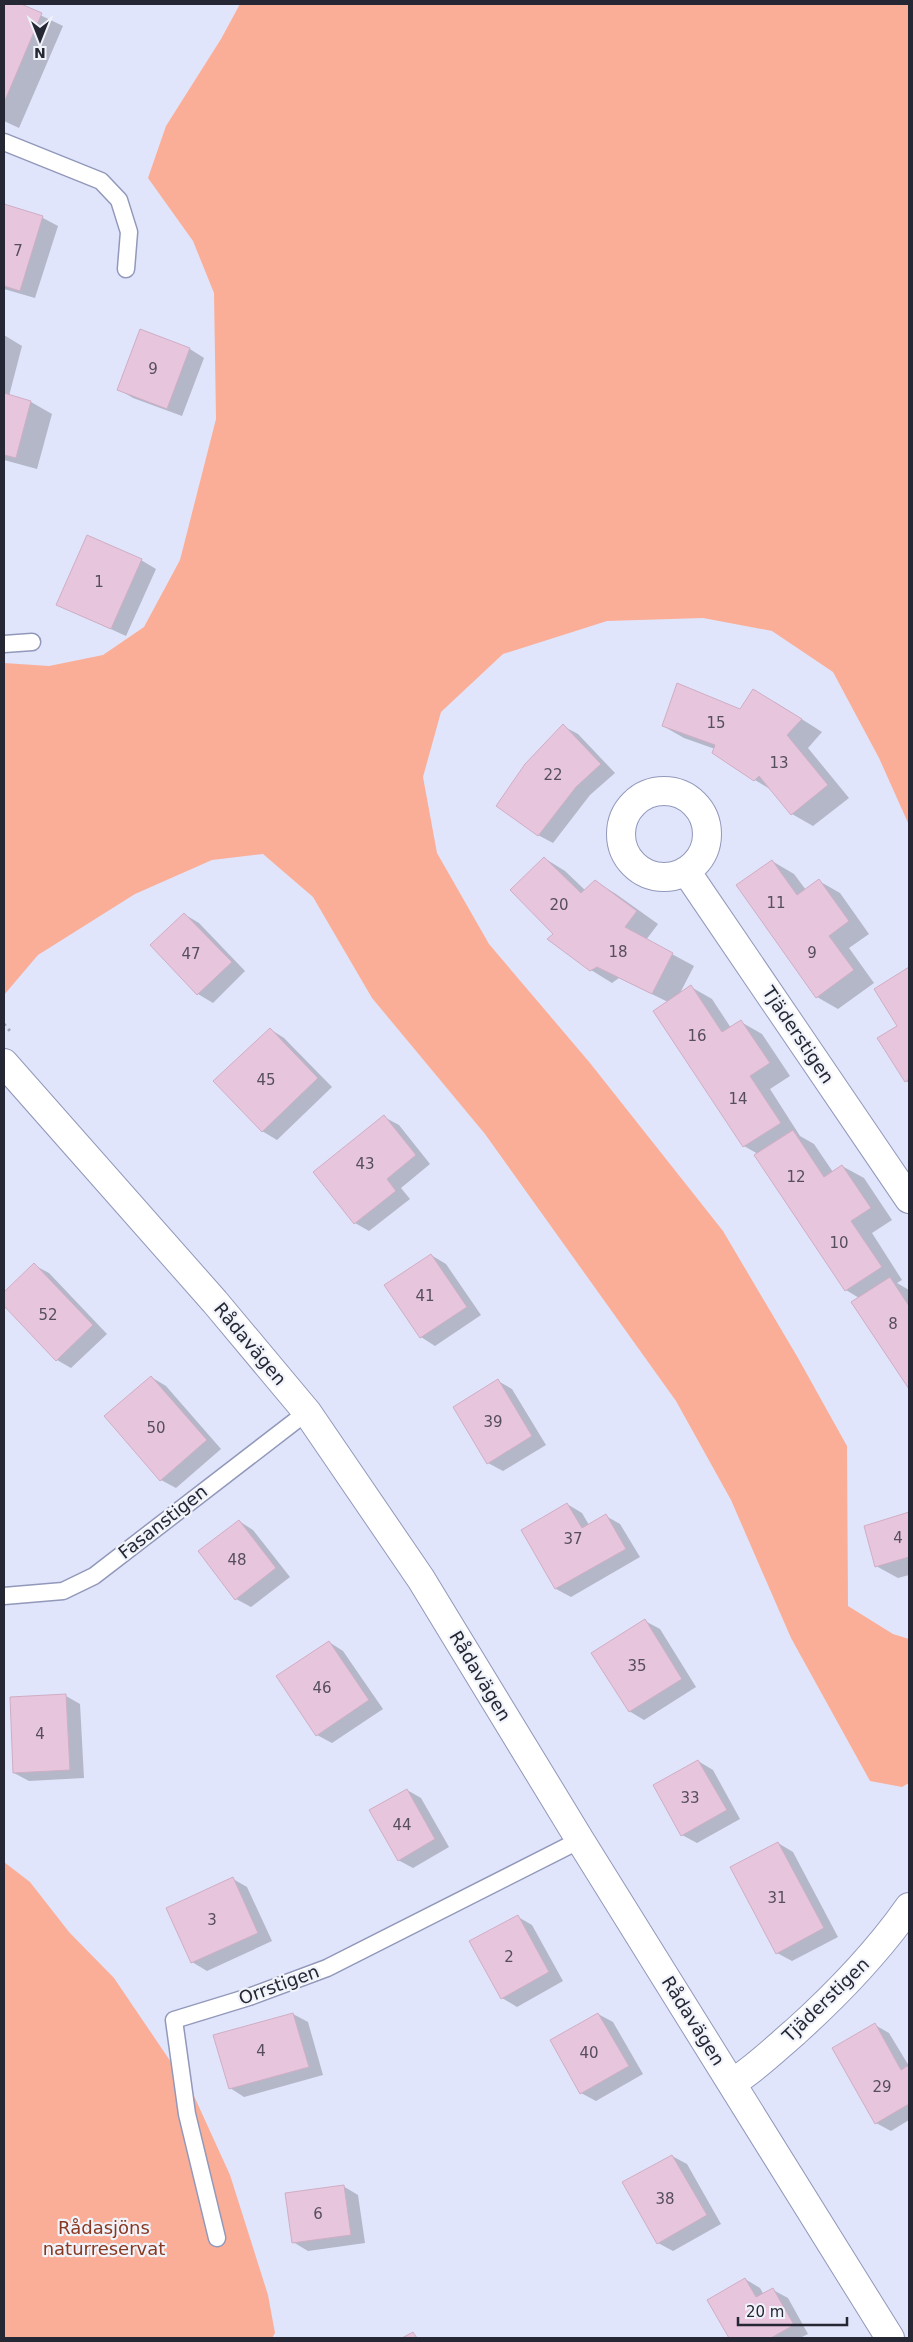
<svg xmlns="http://www.w3.org/2000/svg" width="913" height="2342" font-family="'DejaVu Sans',sans-serif">
  <rect width="100%" height="100%" fill="#e0e5fb"/>
  <!-- green -->
  <path fill="#fbae97" d="M240,4H909V825L879,758L833,672L772,631L703,618L607,621L503,654L441,712L423,777L437,853L489,944L590,1063L723,1231L798,1358L847,1446L848,1606L893,1634L909,1639V1783L902,1787L870,1781L791,1638L731,1500L676,1401L485,1134L372,998L313,897L263,854L212,860L135,894L38,955L4,995V663L49,666L103,655L144,627L180,560L216,419L214,293L193,241L148,178L166,126L221,39Z
    M4,1862L30,1882L69,1932L114,1978L194,2096L230,2175L268,2295L275,2333L272,2338H4Z"/>
  <!-- shadow -->
  <path fill="#0003" d="M4,4H17L63,26L19,128L4,121Z
    M4,205L43,218L58,226L35,298L4,289Z
    M141,330L190,349L204,358L182,416L133,398L118,389Z
    M4,335L22,346L9,396L31,402L52,414L37,469L4,460Z
    M141,560L156,569L126,636L58,605Z
    M775,702L822,732L808,748L849,798L813,826L792,814L773,791L755,780L715,749L684,738L663,726Z
    M563,726L578,734L615,773L590,795L553,843L538,835Z
    M544,858L565,871L586,891L595,881L616,894L658,924L646,940L694,966L679,995L691,987L712,999L731,1028L741,1022L762,1034L790,1076L770,1089L800,1136L814,1144L833,1172L842,1166L864,1178L892,1220L872,1233L902,1280L897,1283L909,1290V1387L853,1303L859,1298L846,1290L756,1156L758,1154L744,1146L668,1002L619,978L612,983L591,970L555,935Z
    M772,861L794,874L806,890L819,881L840,893L869,934L849,948L874,983L838,1009L817,997Z
    M184,914L199,923L245,971L213,1003L198,994L152,945Z
    M909,968V1083L906,1081L899,1026L876,989Z
    M270,1029L284,1038L332,1087L277,1140L262,1131Z
    M384,1117L399,1125L430,1164L401,1188L410,1199L369,1231L355,1223Z
    M431,1255L446,1264L481,1315L435,1346L421,1337Z
    M34,1265L49,1273L107,1334L71,1368L57,1360L4,1304V1294Z
    M151,1377L166,1386L221,1449L176,1488L161,1480Z
    M498,1381L512,1389L546,1445L503,1471L488,1463Z
    M567,1504L582,1513L589,1525L606,1516L620,1524L640,1557L571,1597L556,1589L522,1530Z
    M909,1514V1575L898,1578L876,1566L865,1527Z
    M239,1521L253,1530L290,1577L251,1607L236,1599Z
    M645,1621L660,1629L696,1687L644,1720L629,1711Z
    M329,1642L343,1651L383,1709L332,1743L317,1735Z
    M66,1696L80,1704L84,1778L29,1781L14,1773Z
    M698,1761L713,1770L740,1819L697,1843L682,1835Z
    M407,1790L421,1798L449,1847L413,1868L398,1860Z
    M778,1843L793,1852L838,1937L792,1961L777,1953Z
    M233,1879L247,1887L272,1941L207,1971L192,1962Z
    M518,1917L532,1925L563,1981L517,2007L502,1998Z
    M293,2014L308,2022L323,2075L244,2097L230,2088Z
    M598,2014L613,2022L643,2074L596,2101L581,2093Z
    M875,2025L889,2033L909,2066V2120L891,2131L876,2123Z
    M672,2156L687,2164L721,2224L673,2251L658,2243Z
    M343,2186L358,2195L365,2243L308,2251L293,2242Z
    M745,2279L760,2288L764,2295L773,2290L788,2298L808,2334L800,2338H730L708,2300Z"/>
  <!-- building -->
  <path fill="#e7c5dd" stroke="#cfaec5" d="M4,4H21L42,13L4,103Z
    M4,204L43,216L20,291L4,286Z
    M140,329L190,348L167,409L117,390Z
    M4,393L31,401L16,458L4,455Z
    M87,535L142,559L111,629L56,605Z
    M677,683L740,709L753,689L802,719L787,735L828,785L791,815L759,776L754,781L712,753L715,745L662,726Z
    M563,724L601,764L576,787L538,836L496,806L525,764Z
    M544,857L581,893L595,880L637,911L625,927L673,953L652,994L597,967L590,971L547,939L553,934L510,890Z
    M772,860L797,895L819,879L849,921L829,936L854,970L816,998L736,885Z
    M184,913L232,962L197,995L150,945Z
    M909,967V1079L905,1082L877,1038L897,1026L874,989Z
    M691,985L722,1032L741,1020L770,1063L750,1076L781,1123L743,1147L653,1011Z
    M270,1028L318,1078L262,1132L213,1081Z
    M384,1115L416,1155L387,1179L396,1191L354,1224L313,1172Z
    M793,1130L824,1177L842,1165L871,1208L851,1221L882,1267L845,1291L754,1155Z
    M431,1254L467,1307L420,1338L384,1285Z
    M34,1263L93,1325L56,1361L4,1306V1292Z
    M890,1277L909,1306V1389L851,1302Z
    M151,1376L207,1440L160,1481L104,1416Z
    M498,1379L532,1436L487,1464L453,1407Z
    M567,1503L582,1528L606,1514L626,1549L555,1589L521,1530Z
    M909,1512V1557L875,1567L864,1526Z
    M239,1520L276,1568L235,1600L198,1551Z
    M645,1619L682,1679L629,1712L591,1653Z
    M329,1641L369,1700L316,1736L276,1676Z
    M66,1694L70,1770L13,1773L10,1697Z
    M698,1760L727,1810L681,1836L653,1785Z
    M407,1789L435,1839L398,1861L369,1810Z
    M778,1842L824,1928L776,1954L730,1867Z
    M233,1877L258,1933L191,1963L166,1908Z
    M518,1915L549,1972L501,1999L469,1941Z
    M293,2013L309,2067L229,2089L213,2035Z
    M598,2013L629,2066L580,2094L550,2040Z
    M875,2023L901,2070L909,2065V2104L875,2124L832,2048Z
    M672,2155L707,2215L657,2244L622,2182Z
    M344,2185L351,2235L292,2243L285,2193Z
    M745,2278L756,2297L773,2288L794,2325L771,2338H729L707,2300Z
    M413,2332L417,2338H402Z"/>
  <g fill="none" stroke-linecap="round" stroke-linejoin="round">
    <defs>
      <path id="lane" d="M4,142L101,181L119,200L129,232L126,269
        M4,644L32,642
        M4,1596L63,1591L94,1576L307,1412
        M217,2238L187,2114L174,2020L249,1997L327,1968L580,1840"/>
      <path id="street" d="M621 834a43 43 0 1 1 86 0a43 43 0 1 1-86 0Z
        M686,871L909,1199
        M732,2083C755,2069 774,2050 795,2032C837,1994 876,1954 909,1907"/>
      <path id="secondary" d="M4,1063L215,1302L307,1412L421,1579L580,1840L890,2338"/>
    </defs>
    <!-- lane casing -->
    <use href="#lane" stroke="#9298ba" stroke-width="19"/>
    <!-- street casing -->
    <use href="#street" stroke="#9298ba" stroke-width="30"/>
    <!-- secondary casing -->
    <use href="#secondary" stroke="#9298ba" stroke-width="30"/>
    <!-- path -->
    <path stroke="#a5a9bc" stroke-width="3" stroke-dasharray="2.5 4" stroke-linecap="butt" d="M4,1024L10,1031"/>
    <!-- lane -->
    <use href="#lane" stroke="#fff" stroke-width="16"/>
    <!-- street -->
    <use href="#street" stroke="#fff" stroke-width="28"/>
    <!-- secondary -->
    <use href="#secondary" stroke="#fff" stroke-width="28"/>
  </g>
  <g text-anchor="middle" stroke-width="4.5" stroke-linejoin="round" paint-order="stroke">
    <!-- number labels -->
    <g font-size="15" fill="#564e5e">
      <text x="18" y="256">7</text>
      <text x="153" y="374">9</text>
      <text x="99" y="587">1</text>
      <text x="716" y="728">15</text>
      <text x="779" y="768">13</text>
      <text x="553" y="780">22</text>
      <text x="776" y="908">11</text>
      <text x="559" y="910">20</text>
      <text x="618" y="957">18</text>
      <text x="812" y="958">9</text>
      <text x="191" y="959">47</text>
      <text x="697" y="1041">16</text>
      <text x="266" y="1085">45</text>
      <text x="738" y="1104">14</text>
      <text x="365" y="1169">43</text>
      <text x="796" y="1182">12</text>
      <text x="839" y="1248">10</text>
      <text x="425" y="1301">41</text>
      <text x="48" y="1320">52</text>
      <text x="893" y="1329">8</text>
      <text x="493" y="1427">39</text>
      <text x="156" y="1433">50</text>
      <text x="898" y="1543">4</text>
      <text x="573" y="1544">37</text>
      <text x="237" y="1565">48</text>
      <text x="637" y="1671">35</text>
      <text x="322" y="1693">46</text>
      <text x="40" y="1739">4</text>
      <text x="690" y="1803">33</text>
      <text x="402" y="1830">44</text>
      <text x="777" y="1903">31</text>
      <text x="212" y="1925">3</text>
      <text x="509" y="1962">2</text>
      <text x="261" y="2056">4</text>
      <text x="589" y="2058">40</text>
      <text x="882" y="2092">29</text>
      <text x="665" y="2204">38</text>
      <text x="318" y="2219">6</text>
    </g>
    <!-- street labels -->
    <g font-size="18" fill="#252734" stroke="#f1f3fa">
      <text transform="translate(798 1035) rotate(56)" y="6">Tjäderstigen</text>
      <text transform="translate(250 1344) rotate(50)" y="6">Rådavägen</text>
      <text transform="translate(163 1522) rotate(-38)" y="6">Fasanstigen</text>
      <text transform="translate(480 1676) rotate(59)" y="6">Rådavägen</text>
      <text transform="translate(279 1985) rotate(-20)" y="6">Orrstigen</text>
      <text transform="translate(826 2000) rotate(-44)" y="6">Tjäderstigen</text>
      <text transform="translate(693 2021) rotate(58)" y="6">Rådavägen</text>
    </g>
    <!-- park labels -->
    <g font-size="18" fill="#883820" stroke="#f1f3fa">
      <text x="104" y="2234">Rådasjöns<tspan x="104" dy="21">naturreservat</tspan></text>
    </g>
  </g>
  <!-- border -->
  <rect width="913" height="2342" fill="none" stroke="#252734" stroke-width="10"/>
  <!-- north arrow -->
  <g transform="translate(40 40) rotate(180)" stroke="#f1f3fa" stroke-width="4" paint-order="stroke">
  <path d="M0-4L9 19L0 12L-9 19Z" fill="#252734"/>
  <text y="-8" font-size="14" font-weight="bold" text-anchor="middle" fill="#252734">N</text>
  </g>
  <!-- scale -->
  <path d="M738 2317v8h109v-8" fill="none" stroke="#252734" stroke-width="2.5"/>
  <text x="746" y="2317" font-size="15" fill="#252734" stroke="#f1f3fa" stroke-width="4" paint-order="stroke">20 m</text>
</svg>
